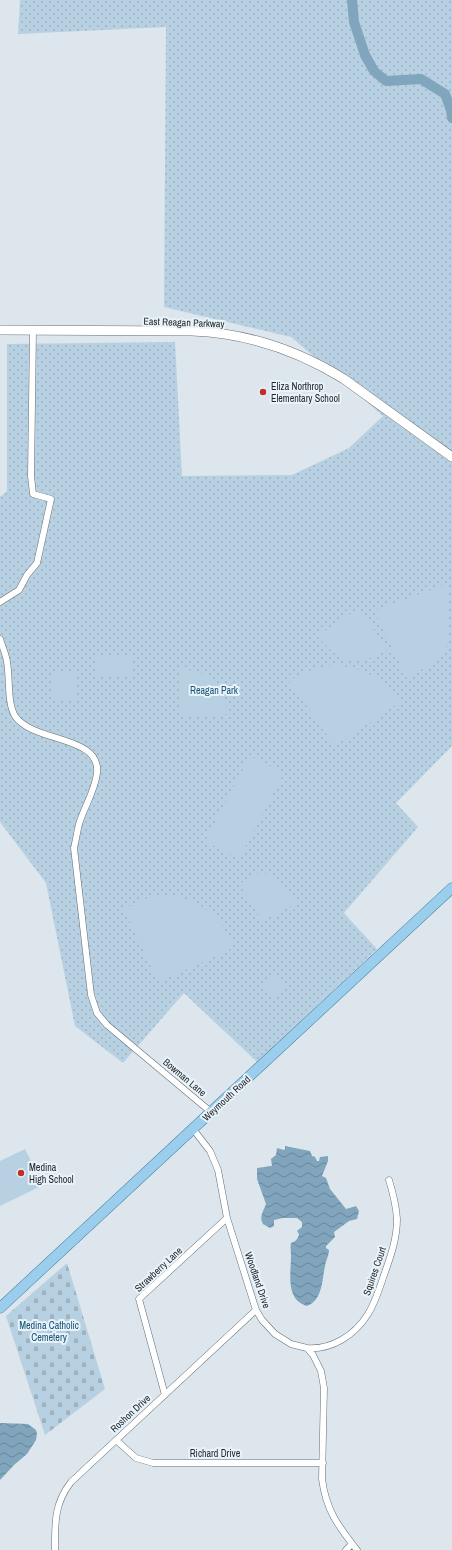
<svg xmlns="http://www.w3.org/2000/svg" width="452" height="1550" font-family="'Archivo Narrow',sans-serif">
  <defs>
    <pattern id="cemetery-stones" width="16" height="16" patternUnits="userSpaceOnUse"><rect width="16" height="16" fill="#b8d1e2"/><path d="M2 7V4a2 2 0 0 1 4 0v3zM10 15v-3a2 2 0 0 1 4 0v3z" fill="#9eb3c2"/></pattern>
    <pattern id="park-dots" width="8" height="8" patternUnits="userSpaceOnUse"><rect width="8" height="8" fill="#b8d1e2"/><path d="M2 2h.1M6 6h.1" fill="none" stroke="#9eb3c2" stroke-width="1.8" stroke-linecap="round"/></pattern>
    <pattern id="water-waves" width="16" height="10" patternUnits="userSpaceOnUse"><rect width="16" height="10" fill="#81a5bd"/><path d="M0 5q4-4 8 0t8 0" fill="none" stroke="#69869a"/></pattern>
  </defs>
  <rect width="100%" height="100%" fill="#dce6ec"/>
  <!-- cemetery -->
  <path fill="url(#cemetery-stones)" d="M67,1263L105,1389L45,1435L6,1316Z"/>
  <!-- park -->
  <path fill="url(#park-dots)" d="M20,0H452V746L396,803L418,827L344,913L377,949L257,1062L184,993L123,1063L75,1026L46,883L0,822V497L7,491V344L175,342L182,476L292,475L349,448L383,416L291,337L164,307L166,27L18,34Z"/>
  <!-- garden -->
  <path fill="#b8d1e2" d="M447,584L448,631L445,655L407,679L376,614L378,609Z
    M356,610H361L387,650C357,668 338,662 317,636Z
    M132,656V677H97V657Z
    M338,665C369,671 381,677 400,702L335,746L289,681C305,671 320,666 338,665Z
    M180,669C210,671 224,684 228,714L185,717L181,713Z
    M53,672H77V700H53Z
    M250,756L284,773L239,859L205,841Z
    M263,873C280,876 288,889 296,903L265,920L261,919L239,884L256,874Z
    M169,895C199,900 224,917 233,948L161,981L157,980L124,909L151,896Z
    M276,975L286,986L272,998L262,987Z
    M25,1149L43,1185L0,1206V1161Z"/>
  <!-- water -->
  <path fill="url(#water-waves)" d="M285,1146L310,1151L312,1156L315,1157L317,1161H319L320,1157L328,1156V1161L322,1176L326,1178L330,1189L346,1209L356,1206L359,1211L357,1219L349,1221L334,1232L335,1237L326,1246V1248L329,1250C329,1255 326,1260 325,1266C322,1279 323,1300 307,1306C285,1300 291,1273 291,1256C291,1251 290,1248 291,1243C294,1242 298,1240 299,1234L297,1231L302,1227V1222L297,1218H283L274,1220V1226L270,1228L263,1224C259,1217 263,1212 266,1204L257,1179V1168L272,1166L271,1159L276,1155L277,1148L284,1150L285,1149Z
    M0,1423L28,1424L36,1430L37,1434L36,1440L27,1454L14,1465L0,1480Z"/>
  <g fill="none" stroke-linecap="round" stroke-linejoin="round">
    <!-- river -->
    <path stroke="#81a5bd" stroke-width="10" d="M352,0L354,22L365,55L374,71L386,81L421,79L445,94L451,110L452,118"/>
    <defs>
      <path id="street" d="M0,602L19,590L27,575L37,563L51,499L33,494L31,476L33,330
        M0,639C2,646 6,654 7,662C10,678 7,703 15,716C33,743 101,735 97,773C95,791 84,807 79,824C77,832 76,840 74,848L91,995L97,1013L107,1025L211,1112
        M193,1129L210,1151L218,1170L227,1218L256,1310L262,1320L275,1334L291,1344L307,1348L313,1355L321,1371L324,1388L322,1479C326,1510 338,1526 357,1550
        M307,1348C332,1350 355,1335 368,1314C375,1303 379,1290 383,1278C390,1258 397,1240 397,1219C396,1205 393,1193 389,1180
        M165,1395L139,1299L227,1218
        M116,1440L136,1458L153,1463H323
        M55,1550C55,1523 54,1504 71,1482L256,1310
        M346,1550L352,1544"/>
      <path id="secondary" d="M0,330L192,331C247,333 297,350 344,379L452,457"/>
      <path id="primary" d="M0,1308L452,888"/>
    </defs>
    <!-- street casing -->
    <use href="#street" stroke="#666f75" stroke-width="7"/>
    <!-- secondary casing -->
    <use href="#secondary" stroke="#666f75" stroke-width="10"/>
    <!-- primary casing -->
    <use href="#primary" stroke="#467ea1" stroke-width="11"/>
    <!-- street -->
    <use href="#street" stroke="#fff" stroke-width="6"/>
    <!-- secondary -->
    <use href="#secondary" stroke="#fff" stroke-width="9"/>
    <!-- primary -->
    <use href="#primary" stroke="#9bcdec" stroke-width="10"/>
  </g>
  <!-- markers -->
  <g fill="#be3028" stroke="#e9f3fa" stroke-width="1.5">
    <circle cx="263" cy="392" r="4"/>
    <circle cx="21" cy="1173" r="4"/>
  </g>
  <g text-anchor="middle" stroke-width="4" stroke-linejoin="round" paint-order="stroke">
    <!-- street labels -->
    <g font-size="10" fill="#26292c" stroke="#e9f3fa">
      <text transform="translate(184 322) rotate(2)" y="4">East Reagan Parkway</text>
      <text transform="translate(185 1077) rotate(40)" y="4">Bowman Lane</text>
      <text transform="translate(226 1098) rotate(-43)" y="4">Weymouth Road</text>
      <text transform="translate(158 1269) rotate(-43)" y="4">Strawberry Lane</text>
      <text transform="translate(374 1271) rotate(-71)" y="4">Squires Court</text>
      <text transform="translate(258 1280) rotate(71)" y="4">Woodland Drive</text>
      <text transform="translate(130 1413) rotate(-43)" y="4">Roshon Drive</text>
      <text x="215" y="1457">Richard Drive</text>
    </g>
    <!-- poi labels -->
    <g font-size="10" fill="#26292c" stroke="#e9f3fa" text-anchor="start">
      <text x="271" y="390">Eliza Northrop<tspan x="271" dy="12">Elementary School</tspan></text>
      <text x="29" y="1171">Medina<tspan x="29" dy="12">High School</tspan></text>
    </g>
    <!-- park labels -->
    <g font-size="10" fill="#155476" stroke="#e9f3fa">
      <text x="214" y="694">Reagan Park</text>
      <text x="49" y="1329">Medina Catholic<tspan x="49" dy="12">Cemetery</tspan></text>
    </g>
  </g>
</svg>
